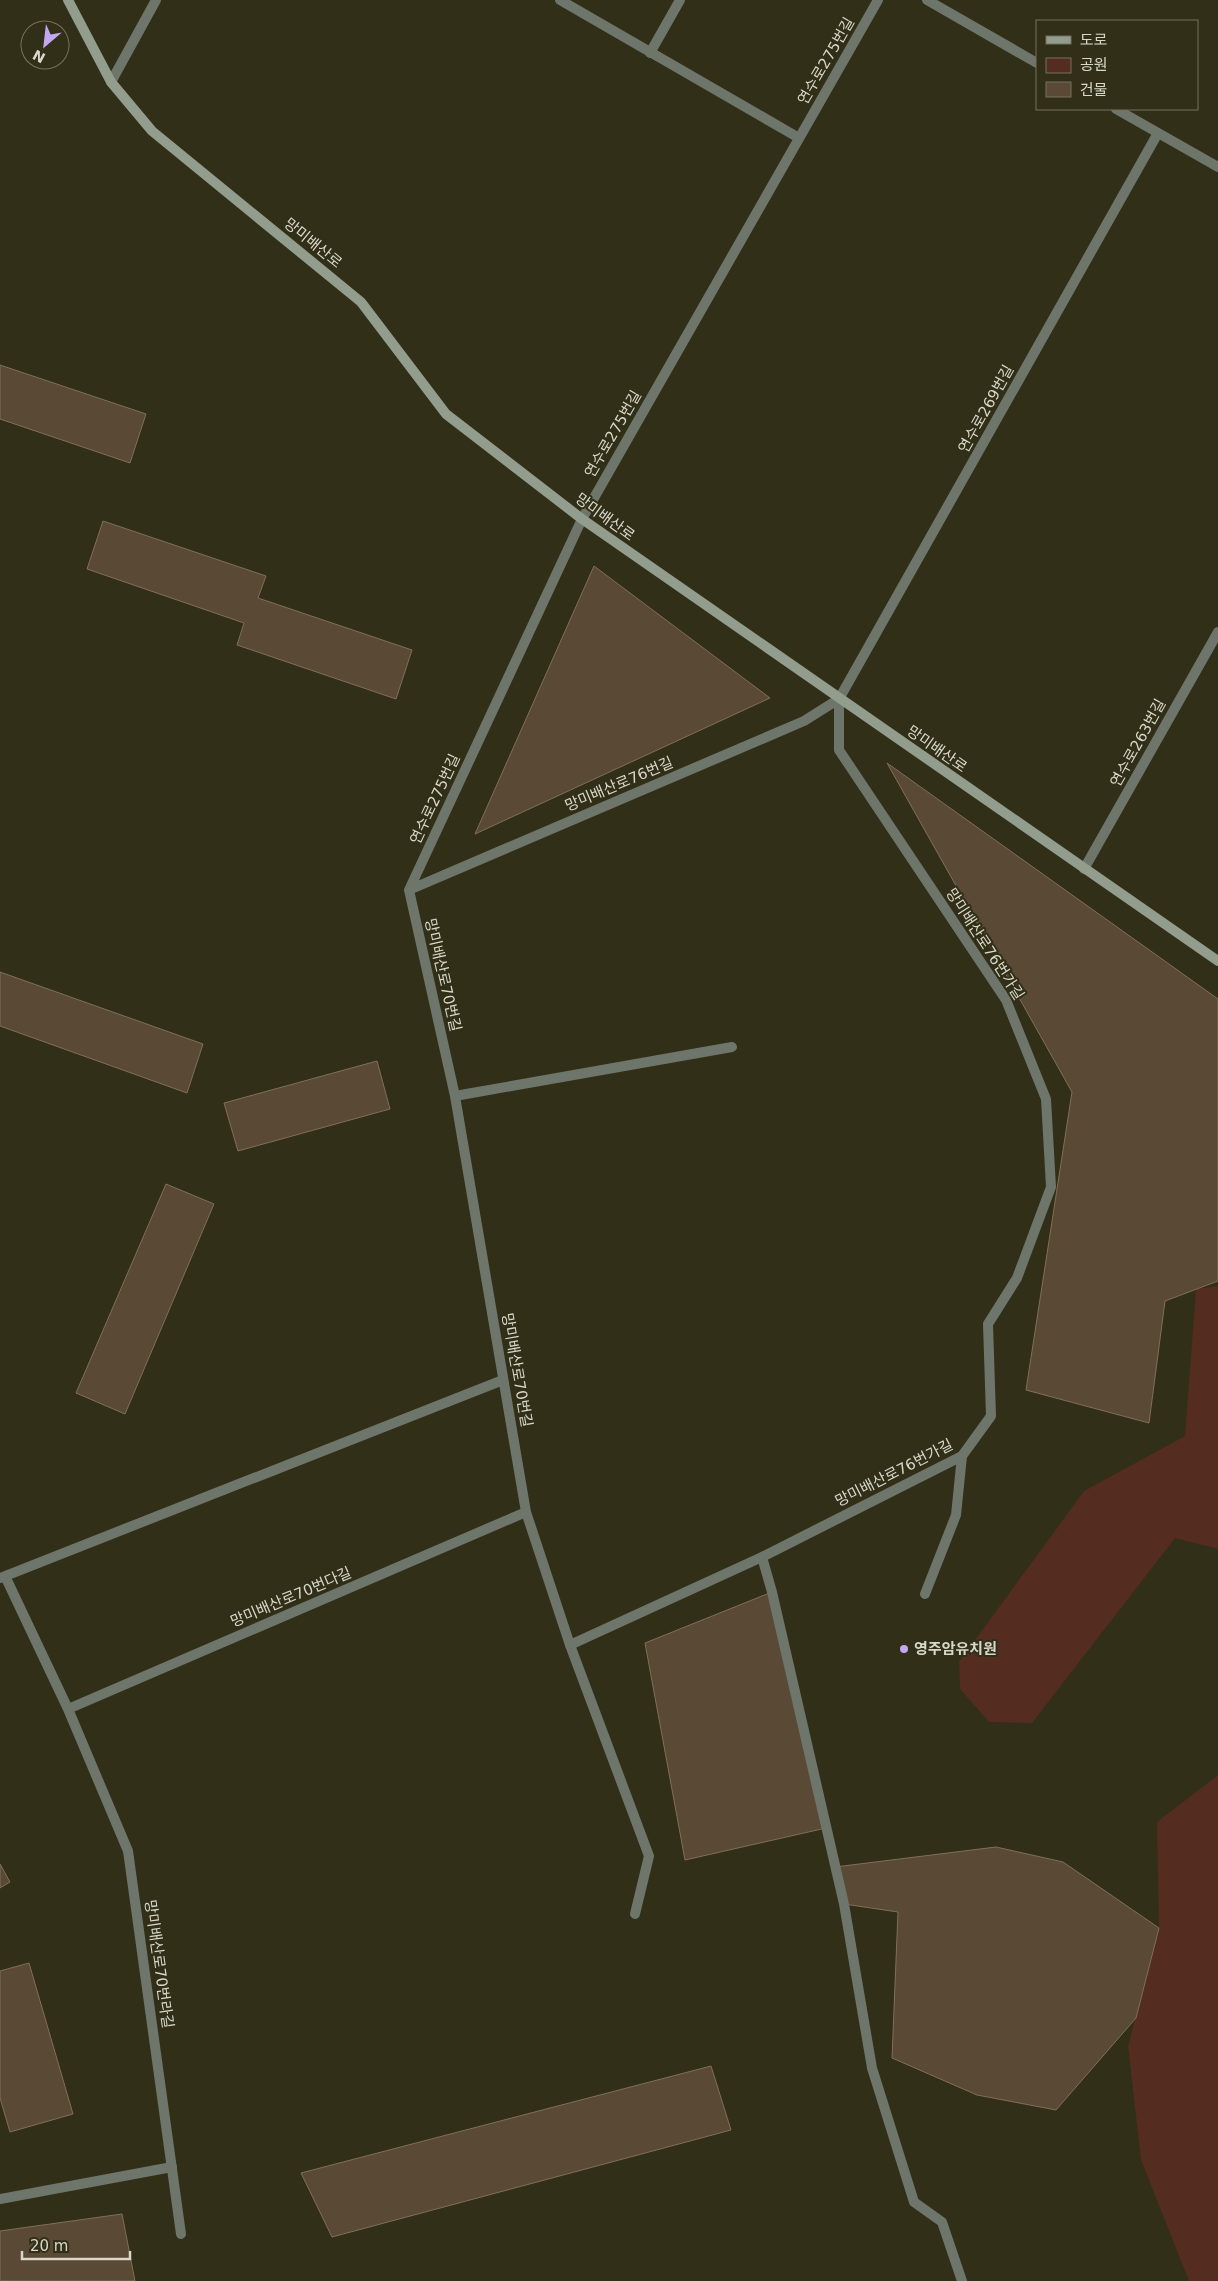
<svg xmlns="http://www.w3.org/2000/svg" width="1218" height="2281" font-family="'DejaVu Sans','Noto Sans KR',sans-serif">
  <rect width="100%" height="100%" fill="#312f17"/>
  <!-- green -->
  <path fill="#542c20" d="M1218,1286V1549L1175,1538L1032,1723L989,1722L960,1689L959,1662L1084,1491L1185,1436L1196,1289Z
    M1218,1775V2281H1189L1141,2160L1128,2046L1159,1928L1157,1822Z"/>
  <!-- building -->
  <path fill="#5a4935" stroke="#816f5a" d="M0,365L146,414L130,463L0,419Z
    M103,521L266,576L258,598L412,650L396,699L237,645L244,623L87,569Z
    M594,566L770,698L475,834Z
    M887,763L1218,999V1281L1165,1301L1149,1423L1026,1390L1072,1092Z
    M0,972L203,1044L187,1093L0,1026Z
    M377,1061L390,1109L238,1151L224,1103Z
    M166,1184L214,1204L125,1414L76,1393Z
    M772,1592L826,1828L685,1860L645,1643Z
    M996,1847L1063,1862L1159,1928L1136,2018L1056,2110L977,2095L892,2058L898,1912L844,1904L835,1867Z
    M0,1864L10,1882L0,1888Z
    M29,1963L73,2114L10,2132L0,2098V1971Z
    M711,2066L731,2130L332,2237L301,2173Z
    M122,2214L135,2281H0V2231Z"/>
  <g fill="none" stroke-linecap="round" stroke-linejoin="round">
    <!-- lane -->
    <path stroke="#6e756b" stroke-width="10" d="M455,1096L732,1047
      M925,1594L956,1515L962,1456
      M570,1645L649,1856L635,1914
      M0,2199L172,2167"/>
    <!-- street -->
    <path stroke="#6e756b" stroke-width="10" d="M560,0L799,138
      M927,0L1037,63
      M650,53L680,0
      M111,82L156,0
      M1116,109L1218,167
      M1084,869L1218,632
      M409,890L455,1096L526,1512L570,1645L762,1557L962,1456L991,1416L988,1324L1017,1278L1051,1187L1046,1099L1006,1000L839,750V699
      M409,890L804,721L839,699L1158,133
      M409,890L582,519L878,0
      M762,1557L772,1592L844,1904L872,2068L914,2202L942,2222L962,2281
      M5,1576L68,1709L128,1851L181,2234
      M0,1578L503,1380
      M68,1709L526,1512"/>
    <!-- secondary -->
    <path stroke="#939d8d" stroke-width="10" d="M68,0L111,82L152,131L361,302L446,414L582,519L1218,961"/>
  </g>
  <!-- markers -->
  <circle fill="#c3a7f2" stroke="#312f17" stroke-width="2" cx="904" cy="1649" r="5"/>
  <g text-anchor="middle" stroke-width="4" stroke-linejoin="round" paint-order="stroke">
    <!-- street labels -->
    <g font-size="15" fill="#d8d7c9" stroke="#312f17">
      <text transform="translate(826 61) rotate(-60)" y="5">연수로275번길</text>
      <text transform="translate(313 243) rotate(39)" y="5">망미배산로</text>
      <text transform="translate(986 409) rotate(-61)" y="5">연수로269번길</text>
      <text transform="translate(613 434) rotate(-60)" y="5">연수로275번길</text>
      <text transform="translate(605 517) rotate(36)" y="5">망미배산로</text>
      <text transform="translate(1138 743) rotate(-61)" y="5">연수로263번길</text>
      <text transform="translate(937 749) rotate(35)" y="5">망미배산로</text>
      <text transform="translate(619 784) rotate(-23)" y="5">망미배산로76번길</text>
      <text transform="translate(435 799) rotate(-65)" y="5">연수로275번길</text>
      <text transform="translate(985 944) rotate(57)" y="5">망미배산로76번가길</text>
      <text transform="translate(443 975) rotate(77)" y="5">망미배산로70번길</text>
      <text transform="translate(517 1370) rotate(80)" y="5">망미배산로70번길</text>
      <text transform="translate(894 1473) rotate(-27)" y="5">망미배산로76번가길</text>
      <text transform="translate(291 1597) rotate(-23)" y="5">망미배산로70번다길</text>
      <text transform="translate(159 1964) rotate(82)" y="5">망미배산로70번라길</text>
    </g>
    <!-- poi labels -->
    <g font-size="15" font-weight="bold" fill="#d8d7c9" stroke="#312f17" text-anchor="start">
      <text x="914" y="1654">영주암유치원</text>
    </g>
  </g>
  <!-- legend -->
  <rect x="1036" y="20" width="162" height="90" fill="#312f17" stroke="#74725e"/>
  <rect x="1046" y="36" width="25" height="8" fill="#939d8d" stroke="#74725e"/>
  <text x="1080" y="45" font-size="15" fill="#d8d7c9">도로</text>
  <rect x="1046" y="58" width="25" height="15" fill="#542c20" stroke="#74725e"/>
  <text x="1080" y="70" font-size="15" fill="#d8d7c9">공원</text>
  <rect x="1046" y="82" width="25" height="15" fill="#5a4935" stroke="#74725e"/>
  <text x="1080" y="95" font-size="15" fill="#d8d7c9">건물</text>
  <!-- north arrow -->
  <g transform="translate(45 45) rotate(208)"><circle r="24" fill="#312f17" stroke="#74725e"/>
  <path d="M0-4L9 19L0 12L-9 19Z" fill="#c3a7f2"/>
  <text y="-8" font-size="14" font-weight="bold" text-anchor="middle" fill="#d8d7c9">N</text>
  </g>
  <!-- scale -->
  <path d="M22 2251v8h108v-8" fill="none" stroke="#d8d7c9" stroke-width="2.5"/>
  <text x="30" y="2251" font-size="15" fill="#d8d7c9" stroke="#312f17" stroke-width="4" paint-order="stroke">20 m</text>
</svg>
